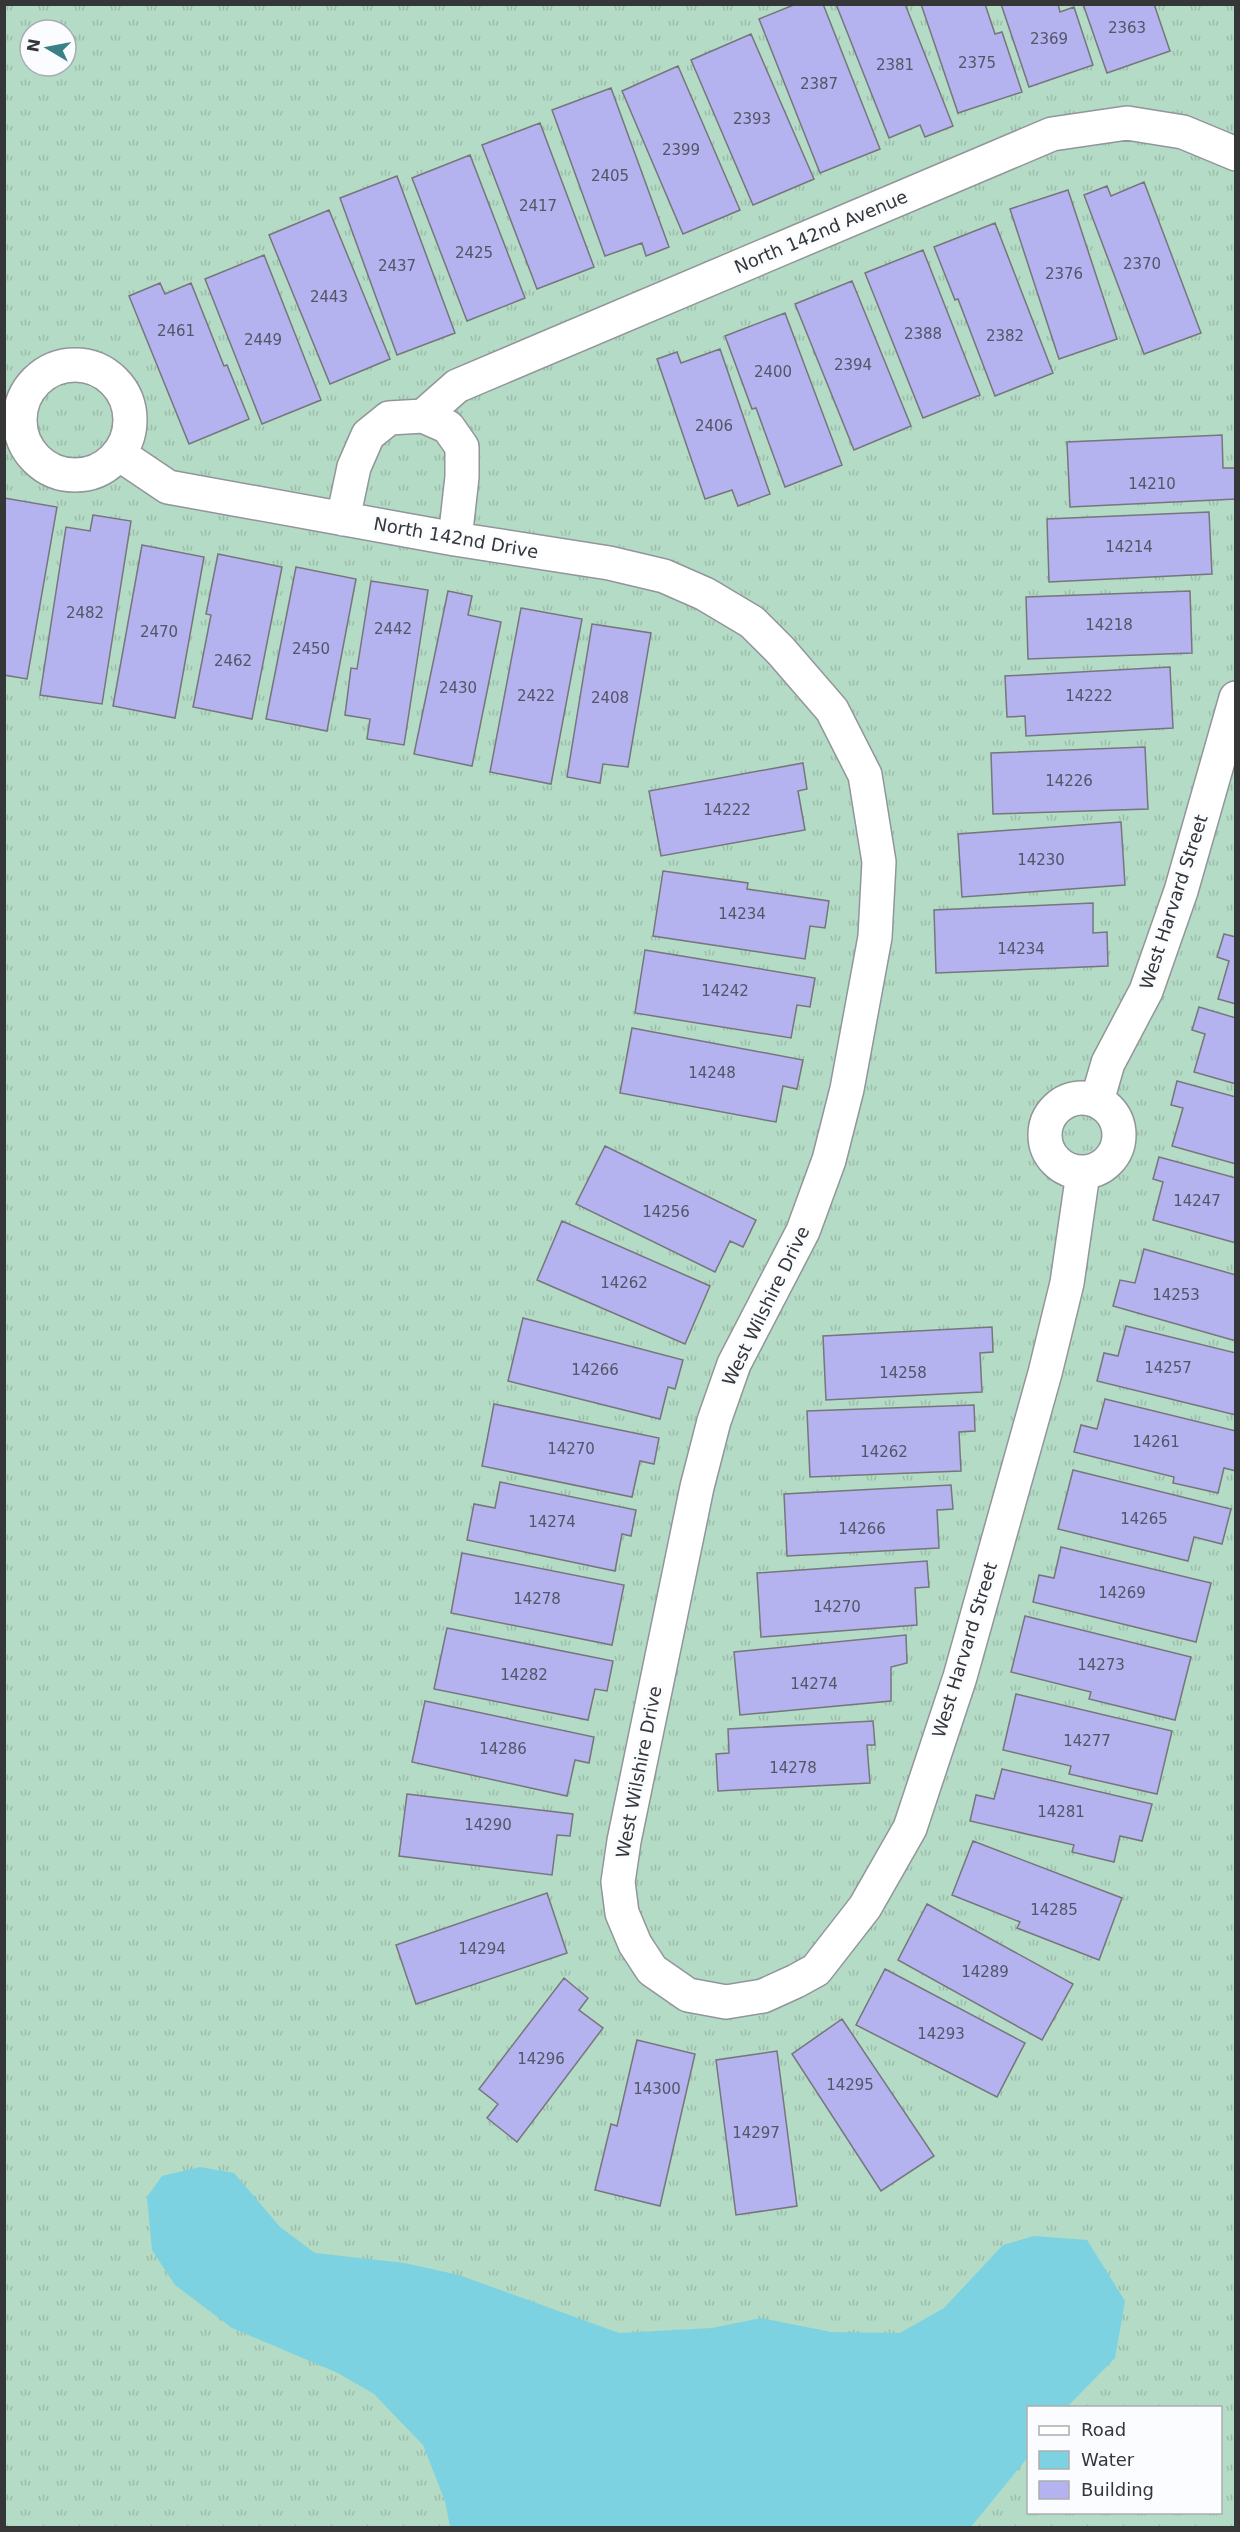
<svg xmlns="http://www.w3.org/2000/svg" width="1240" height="2532" font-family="'DejaVu Sans',sans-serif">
  <defs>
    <pattern id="grass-tufts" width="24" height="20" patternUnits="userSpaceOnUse" patternTransform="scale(1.5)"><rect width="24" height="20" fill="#b3dbc5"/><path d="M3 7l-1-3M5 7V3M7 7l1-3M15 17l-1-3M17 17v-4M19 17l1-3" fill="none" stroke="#9bbdaa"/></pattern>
  </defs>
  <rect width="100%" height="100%" fill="#eceff5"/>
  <!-- grass -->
  <path fill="url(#grass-tufts)" fill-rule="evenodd" d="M5,5H1235V2527H5ZM30,30H66V66H30ZM1028,2408H1220V2512H1028Z"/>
  <!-- water -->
  <path fill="#7cd2e1" d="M200,2167L234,2173L280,2227L315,2253L404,2263L459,2275L619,2333L712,2328L761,2318L831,2332L900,2333L944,2308L1003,2245L1034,2236L1087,2240L1125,2301L1115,2358L1067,2407L1028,2408V2457L971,2527H450L445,2501L423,2445L374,2394L338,2373L232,2328L175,2285L152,2250L147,2197L162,2176Z"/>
  <!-- building -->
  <path fill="#b4b2ef" stroke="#76767c" stroke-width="1.5" d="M796,4H823L880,149L820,173L759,19Z
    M836,4H905L953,126L925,137L920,125L889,138Z
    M921,4H985L995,34L1002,32L1022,92L958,113Z
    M1001,4H1058L1060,12L1074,7L1093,65L1029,87Z
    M1083,4H1154L1170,51L1107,73Z
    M751,34L814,179L753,205L691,60Z
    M678,66L740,210L683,234L622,91Z
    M611,88L669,247L646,256L642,243L605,256L552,110Z
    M540,123L594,267L537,289L482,145Z
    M470,155L525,298L467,321L412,178Z
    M397,176L455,333L397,355L340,198Z
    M1144,182L1201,333L1144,354L1084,195L1107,186L1111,196Z
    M1068,190L1117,339L1059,359L1010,209Z
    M329,210L390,359L330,384L269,235Z
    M995,223L1053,373L995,396L958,299L955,300L934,247Z
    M923,250L980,395L923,418L865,273Z
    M264,255L321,400L262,424L205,279Z
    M852,281L911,426L854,450L795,304Z
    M160,283L165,294L191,283L224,366L227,365L249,419L189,444L129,296Z
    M785,313L842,465L785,487L756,408L752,409L725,336Z
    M720,349L770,494L738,506L732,490L705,499L657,359L677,352L681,363Z
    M1222,435L1223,468H1236V499L1070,507L1067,442Z
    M4,498L57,507L27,679L4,675Z
    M1209,512L1212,574L1049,582L1047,519Z
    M93,515L131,521L102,704L40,695L66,527L90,531Z
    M142,545L204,557L175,718L113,706Z
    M218,554L282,567L252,719L193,707L211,615L206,614Z
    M296,567L356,579L327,731L266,719Z
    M371,581L428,590L404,745L367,739L370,719L345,715L351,668L357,669Z
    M448,591L472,596L468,615L501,622L472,766L414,754Z
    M1190,591L1192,653L1028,659L1026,597Z
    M521,608L582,619L551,784L490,772Z
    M592,624L651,633L628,767L603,764L600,783L567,777Z
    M1170,667L1173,728L1026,736L1025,716L1007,717L1005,676Z
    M1145,747L1148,809L993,814L991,753Z
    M803,763L807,789L798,791L805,830L661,856L649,791Z
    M1121,822L1125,885L962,897L958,834Z
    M663,871L748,883L747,889L829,901L825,928L810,926L805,959L653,936Z
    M1093,903V933L1107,932L1108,966L936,973L934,910Z
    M1224,934L1236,937V1004L1218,999L1229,961L1217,957Z
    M645,950L815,978L810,1007L797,1005L791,1038L635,1013Z
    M1199,1007L1236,1018V1084L1194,1072L1205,1034L1192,1030Z
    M632,1028L803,1060L797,1089L783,1086L776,1122L620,1093Z
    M1177,1081L1236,1097V1164L1172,1146L1183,1108L1171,1105Z
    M605,1146L756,1220L743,1247L730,1241L715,1272L576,1204Z
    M1159,1157L1236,1178V1243L1153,1220L1163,1182L1153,1179Z
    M562,1221L710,1286L685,1344L537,1280Z
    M1144,1249L1236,1275V1341L1113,1306L1120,1280L1135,1283Z
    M523,1318L683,1360L675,1389L668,1387L660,1419L508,1381Z
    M1126,1326L1236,1353V1415L1097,1381L1104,1353L1118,1356Z
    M992,1327L993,1352L980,1353L982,1392L826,1400L823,1336Z
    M1105,1399L1236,1431V1471L1224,1468L1218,1493L1173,1483L1174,1477L1074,1452L1081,1425L1097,1429Z
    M494,1404L659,1438L654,1464L640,1461L632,1497L482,1466Z
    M974,1405L975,1431L959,1432L961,1471L810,1477L807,1411Z
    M1073,1470L1231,1509L1222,1544L1194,1537L1188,1561L1058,1529Z
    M500,1482L636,1510L631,1536L622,1534L615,1571L467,1540L474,1504L495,1508Z
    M951,1485L953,1509L937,1510L939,1548L787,1556L784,1494Z
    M1061,1547L1211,1583L1196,1642L1033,1602L1039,1575L1054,1578Z
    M462,1553L624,1585L612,1645L451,1613Z
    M927,1561L929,1587L915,1588L917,1625L761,1637L757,1573Z
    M1025,1616L1191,1657L1175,1720L1089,1699L1091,1692L1011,1672Z
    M447,1628L613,1661L607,1691L595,1689L588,1720L434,1689Z
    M906,1635L907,1663L891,1667V1701L740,1715L734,1652Z
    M1016,1694L1172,1731L1157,1794L1069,1774L1071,1766L1003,1750Z
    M425,1701L594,1737L589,1763L575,1760L567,1796L412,1762Z
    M873,1721L875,1745H867L870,1783L718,1791L716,1754L729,1753L728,1729Z
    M1002,1769L1152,1804L1142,1841L1120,1836L1114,1862L1072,1852L1074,1845L970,1821L976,1795L994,1799Z
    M407,1794L573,1814L570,1836L557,1835L552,1875L399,1856Z
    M973,1841L1122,1898L1099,1960L1017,1928L1020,1922L952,1895Z
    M547,1893L567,1953L416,2004L396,1945Z
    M927,1904L1073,1984L1042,2040L898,1960Z
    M885,1969L1025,2043L997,2097L856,2025Z
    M564,1978L588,1998L579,2010L603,2028L517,2142L487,2118L498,2104L479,2089Z
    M842,2019L934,2156L881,2191L792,2054Z
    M637,2040L695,2054L660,2206L595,2190L611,2124L617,2126Z
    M777,2051L797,2206L736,2215L716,2060Z"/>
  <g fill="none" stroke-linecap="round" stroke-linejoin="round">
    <defs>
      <path id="street" d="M20 420a55 55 0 1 1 110 0a55 55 0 1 1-110 0Z
        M423,416L457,386L1052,134L1127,123L1183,132L1236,154
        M119,454L168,487L455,539L609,563L664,576L705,594L752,622L781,651L832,710L865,775L879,862L875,937L847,1089L829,1160L803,1231L734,1364L714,1421L697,1487L624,1841L618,1882L622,1913L635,1944L652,1970L688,1995L726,2002L763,1996L796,1981L816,1970L865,1907L910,1828L960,1677L1045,1373L1067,1283L1083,1173
        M343,519L354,467L368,435L389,418L423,416L448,427L462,447V477L455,539
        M1045 1135a37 37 0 1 1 74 0a37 37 0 1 1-74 0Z
        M1097,1101L1108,1063L1146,991L1181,891L1236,698"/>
    </defs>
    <!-- street casing -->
    <use href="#street" stroke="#92959a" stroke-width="36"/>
    <!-- street -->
    <use href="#street" stroke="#fff" stroke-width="33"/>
  </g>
  <g text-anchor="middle" stroke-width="6" stroke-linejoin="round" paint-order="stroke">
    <!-- number labels -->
    <g font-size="15" fill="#545566">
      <text x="1127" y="33">2363</text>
      <text x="1049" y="44">2369</text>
      <text x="977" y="68">2375</text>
      <text x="895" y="70">2381</text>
      <text x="819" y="89">2387</text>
      <text x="752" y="124">2393</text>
      <text x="681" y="155">2399</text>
      <text x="610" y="181">2405</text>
      <text x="538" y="211">2417</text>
      <text x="474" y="258">2425</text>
      <text x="1142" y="269">2370</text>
      <text x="397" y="271">2437</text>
      <text x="1064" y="279">2376</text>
      <text x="329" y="302">2443</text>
      <text x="176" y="336">2461</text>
      <text x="923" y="339">2388</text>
      <text x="1005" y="341">2382</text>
      <text x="263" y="345">2449</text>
      <text x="853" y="370">2394</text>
      <text x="773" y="377">2400</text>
      <text x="714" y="431">2406</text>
      <text x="1152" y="489">14210</text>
      <text x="1129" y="552">14214</text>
      <text x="85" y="618">2482</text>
      <text x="1109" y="630">14218</text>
      <text x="393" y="634">2442</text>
      <text x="159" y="637">2470</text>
      <text x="311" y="654">2450</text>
      <text x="233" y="666">2462</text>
      <text x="458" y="693">2430</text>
      <text x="536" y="701">2422</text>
      <text x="1089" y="701">14222</text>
      <text x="610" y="703">2408</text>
      <text x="1069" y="786">14226</text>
      <text x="727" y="815">14222</text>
      <text x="1041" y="865">14230</text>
      <text x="742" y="919">14234</text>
      <text x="1021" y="954">14234</text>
      <text x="725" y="996">14242</text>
      <text x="712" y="1078">14248</text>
      <text x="1197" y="1206">14247</text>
      <text x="666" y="1217">14256</text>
      <text x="624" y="1288">14262</text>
      <text x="1176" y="1300">14253</text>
      <text x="1168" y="1373">14257</text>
      <text x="595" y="1375">14266</text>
      <text x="903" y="1378">14258</text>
      <text x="1156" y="1447">14261</text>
      <text x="571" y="1454">14270</text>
      <text x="884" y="1457">14262</text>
      <text x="1144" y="1524">14265</text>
      <text x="552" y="1527">14274</text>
      <text x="862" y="1534">14266</text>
      <text x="1122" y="1598">14269</text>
      <text x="537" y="1604">14278</text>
      <text x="837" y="1612">14270</text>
      <text x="1101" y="1670">14273</text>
      <text x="524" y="1680">14282</text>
      <text x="814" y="1689">14274</text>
      <text x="1087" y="1746">14277</text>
      <text x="503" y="1754">14286</text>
      <text x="793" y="1773">14278</text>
      <text x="1061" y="1817">14281</text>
      <text x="488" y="1830">14290</text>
      <text x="1054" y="1915">14285</text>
      <text x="482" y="1954">14294</text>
      <text x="985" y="1977">14289</text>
      <text x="941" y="2039">14293</text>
      <text x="541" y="2064">14296</text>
      <text x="850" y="2090">14295</text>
      <text x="657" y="2094">14300</text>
      <text x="756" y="2138">14297</text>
    </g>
    <!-- street labels -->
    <g font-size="18" fill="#343638" stroke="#fbfcff">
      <text transform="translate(821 232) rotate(-23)" y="6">North 142nd Avenue</text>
      <text transform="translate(456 538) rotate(10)" y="6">North 142nd Drive</text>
      <text transform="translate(1174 902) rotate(-72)" y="6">West Harvard Street</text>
      <text transform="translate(766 1306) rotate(-64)" y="6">West Wilshire Drive</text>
      <text transform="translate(965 1650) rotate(-73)" y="6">West Harvard Street</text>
      <text transform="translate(639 1772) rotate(-79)" y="6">West Wilshire Drive</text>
    </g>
  </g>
  <!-- border -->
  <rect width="1240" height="2532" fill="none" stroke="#343638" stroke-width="12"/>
  <!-- legend -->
  <rect x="1027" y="2406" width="195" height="108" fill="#fbfcff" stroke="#abadaf" stroke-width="1.5"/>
  <rect x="1039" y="2426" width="30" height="9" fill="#ffffff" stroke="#abadaf" stroke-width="1.5"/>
  <text x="1081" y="2436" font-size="18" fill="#343638">Road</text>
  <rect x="1039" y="2451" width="30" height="18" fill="#7cd2e1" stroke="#abadaf" stroke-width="1.5"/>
  <text x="1081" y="2466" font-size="18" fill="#343638">Water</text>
  <rect x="1039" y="2481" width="30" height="18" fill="#b4b2ef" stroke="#abadaf" stroke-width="1.5"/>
  <text x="1081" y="2496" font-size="18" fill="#343638">Building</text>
  <!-- north arrow -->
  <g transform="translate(48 48) rotate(280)"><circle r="28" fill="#fbfcff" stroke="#abadaf" stroke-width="1.5"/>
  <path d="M0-4.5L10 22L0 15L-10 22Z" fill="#398184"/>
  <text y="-9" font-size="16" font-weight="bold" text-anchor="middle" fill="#343638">N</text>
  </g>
</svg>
